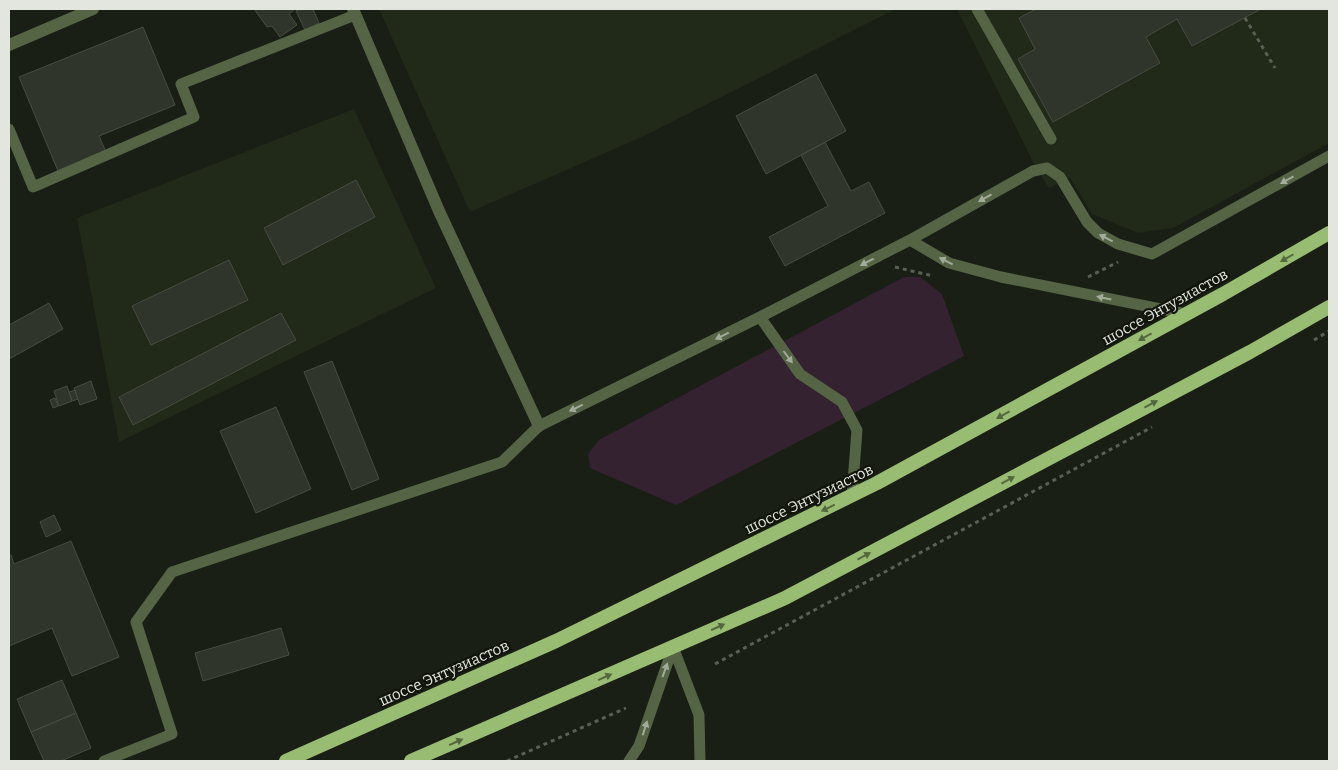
<svg xmlns="http://www.w3.org/2000/svg" width="1338" height="770" font-family="Bitter,serif">
  <rect width="100%" height="100%" fill="#191f15"/>
  <!-- built -->
  <path fill="#212919" d="M379,9H896L644,136L470,212Z
    M957,9H1329V143L1173,228L1138,233L1092,214L1070,178L1049,188L1037,170Z
    M354,109L436,288L119,442L77,218Z"/>
  <!-- green -->
  <path fill="#352230" d="M904,277H920L942,294L964,356L676,505L590,468L588,454L599,440Z"/>
  <!-- building -->
  <path fill="#2f352a" stroke="#464c41" d="M254,9H295L289,14L297,25L280,37L272,26L267,27Z
    M301,9H313L319,23L305,30L296,11Z
    M1036,9H1261L1192,46L1177,19L1146,37L1160,63L1053,122L1018,59L1035,49L1019,18Z
    M143,27L175,105L99,136L106,152L58,171L19,77Z
    M816,74L846,131L766,174L736,116Z
    M825,142L851,191L869,182L885,213L785,266L769,237L828,206L801,155Z
    M356,180L375,217L283,265L264,228Z
    M229,260L248,300L151,345L132,306Z
    M49,303L63,329L9,359V325Z
    M281,313L296,340L133,425L119,397Z
    M332,361L379,479L352,490L304,372Z
    M91,381L97,399L80,405L74,388Z
    M67,386L72,401L59,406L54,391Z
    M75,390L78,399L72,401L69,392Z
    M55,398L58,406L53,408L50,400Z
    M276,407L311,489L256,513L220,431Z
    M54,515L61,530L46,537L40,522Z
    M71,541L119,657L72,676L52,628L9,646V555H11L14,564Z
    M281,628L289,655L203,681L195,653Z
    M62,680L76,713L31,732L17,699Z
    M76,713L91,748L61,761H44L31,732Z"/>
  <g fill="none" stroke-linecap="round" stroke-linejoin="round">
    <!-- path -->
    <path stroke="#5a5f56" stroke-width="3" stroke-dasharray="4 4" stroke-linecap="butt" d="M1245,18L1275,68
      M895,267L933,276
      M1088,277L1118,262
      M1314,340L1329,331
      M715,664L1152,427
      M507,761L626,708"/>
    <!-- service -->
    <path stroke="#556445" stroke-width="11" d="M977,9L1051,139
      M9,129L33,187L194,117L181,84L355,15
      M910,240L949,263L1001,277L1186,314
      M760,317L800,374L842,402L857,430L852,496
      M673,647L699,715L700,761
      M104,761L172,734L136,622L172,572L502,462L539,426L760,317L910,240L1033,171L1047,168L1060,177L1087,222L1098,233L1118,244L1152,254L1329,156
      M629,761L639,746L673,647"/>
    <!-- minor -->
    <path stroke="#556445" stroke-width="12" d="M353,9L439,211L539,426
      M9,45L93,9"/>
    <!-- trunk -->
    <path stroke="#98bc72" stroke-width="14" d="M286,761L556,641L877,483L1223,294L1329,233
      M411,761L785,598L1250,352L1329,307"/>
  </g>
  <!-- one-way arrows -->
  <defs><path id="oneway-solid" d="M-6-.8H1V-3.2L6.5 0L1 3.2V.8H-6Z" transform="scale(1.25)"/></defs>
  <g fill="#a3ac9a">
    <use href="#oneway-solid" transform="translate(1287 180) rotate(151)"/>
    <use href="#oneway-solid" transform="translate(985 198) rotate(151)"/>
    <use href="#oneway-solid" transform="translate(1106 238) rotate(-153)"/>
    <use href="#oneway-solid" transform="translate(946 261) rotate(-153)"/>
    <use href="#oneway-solid" transform="translate(867 262) rotate(153)"/>
    <use href="#oneway-solid" transform="translate(1104 298) rotate(-168)"/>
    <use href="#oneway-solid" transform="translate(722 336) rotate(154)"/>
    <use href="#oneway-solid" transform="translate(788 357) rotate(53)"/>
    <use href="#oneway-solid" transform="translate(576 408) rotate(154)"/>
    <use href="#oneway-solid" transform="translate(665 670) rotate(-70)"/>
    <use href="#oneway-solid" transform="translate(645 728) rotate(-73)"/>
  </g>
  <g fill="#54683f">
    <use href="#oneway-solid" transform="translate(1287 258) rotate(150)"/>
    <use href="#oneway-solid" transform="translate(1145 337) rotate(151)"/>
    <use href="#oneway-solid" transform="translate(1151 404) rotate(-28)"/>
    <use href="#oneway-solid" transform="translate(1003 415) rotate(151)"/>
    <use href="#oneway-solid" transform="translate(1008 480) rotate(-28)"/>
    <use href="#oneway-solid" transform="translate(828 508) rotate(154)"/>
    <use href="#oneway-solid" transform="translate(864 556) rotate(-28)"/>
    <use href="#oneway-solid" transform="translate(718 627) rotate(-24)"/>
    <use href="#oneway-solid" transform="translate(605 677) rotate(-24)"/>
    <use href="#oneway-solid" transform="translate(456 742) rotate(-24)"/>
  </g>
  <g text-anchor="middle" stroke-width="4.5" stroke-linejoin="round" paint-order="stroke">
    <!-- street labels -->
    <g font-size="15" fill="#e2e6df" stroke="#11150c">
      <text transform="translate(1165 307) rotate(-29)" y="5">шоссе Энтузиастов</text>
      <text transform="translate(809 499) rotate(-26)" y="5">шоссе Энтузиастов</text>
      <text transform="translate(444 673) rotate(-24)" y="5">шоссе Энтузиастов</text>
    </g>
  </g>
  <!-- border -->
  <rect width="1338" height="770" fill="none" stroke="#e2e6df" stroke-width="20"/>
</svg>
